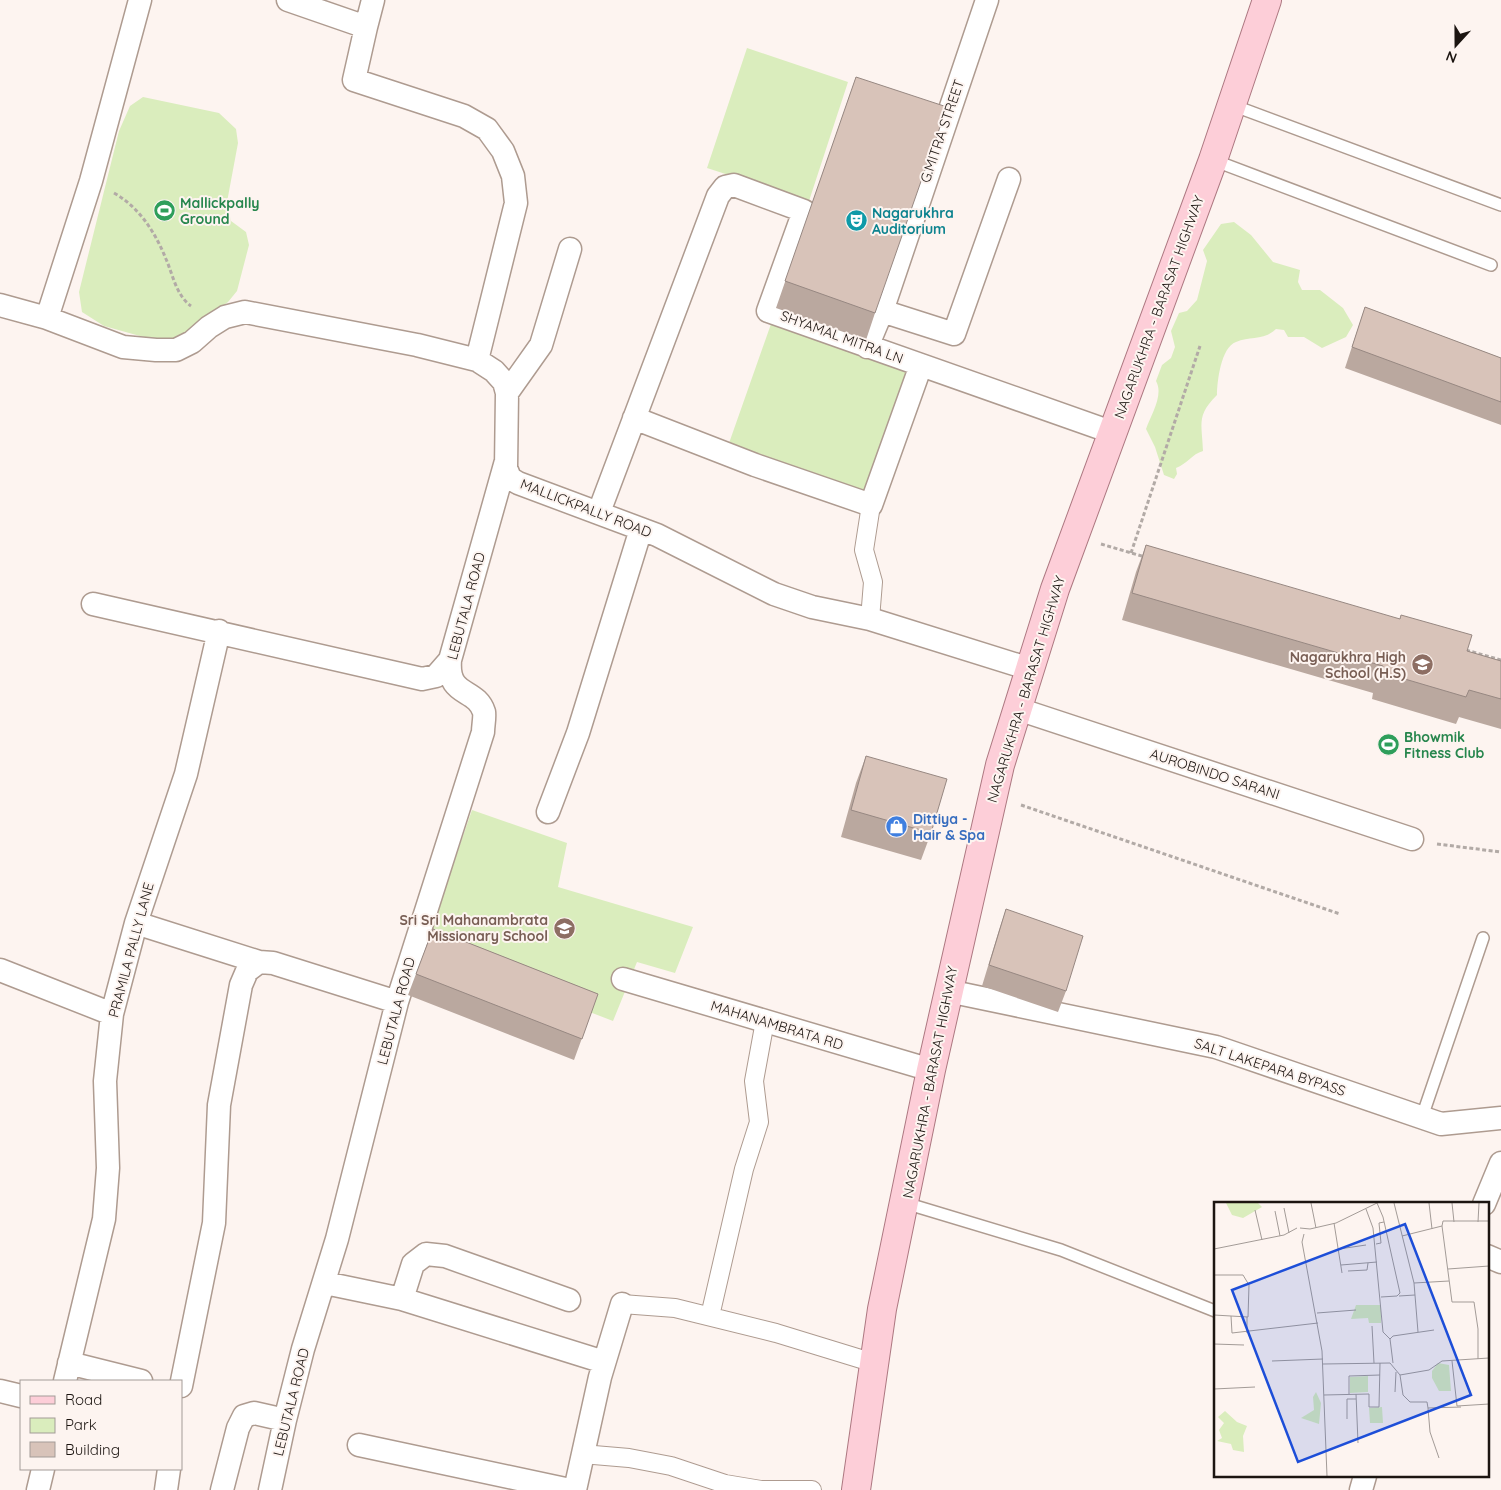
<svg xmlns="http://www.w3.org/2000/svg" width="1501" height="1490" font-family="Quicksand,sans-serif">
  <rect width="100%" height="100%" fill="#fdf4f0"/>
  <!-- green -->
  <path fill="#daedbd" d="M747,48L848,82L809,201L707,168Z
    M143,97L219,113L236,129L238,143L227,202L231,221L246,232L249,245L237,291L228,302L179,337L158,341L104,326L82,312L79,292L119,131L130,106Z
    M1234,222L1251,235L1273,262L1300,270L1298,282L1302,290H1320L1343,308L1353,325L1346,337L1322,348L1304,337H1288L1284,330L1276,329C1264,341 1250,336 1236,342C1221,347 1217,382 1217,395C1196,416 1202,423 1203,451C1192,454 1187,464 1176,468L1177,474L1174,479L1164,475L1155,447L1146,429C1151,415 1164,395 1156,381L1162,365L1171,358L1175,347L1171,331L1179,313L1187,311L1197,300L1207,261L1203,250L1221,224Z
    M771,324L909,373L866,495L728,446Z
    M472,810L567,843L558,887L693,927L675,973L637,962L613,1021L424,948Z"/>
  <g fill="none" stroke-linecap="round" stroke-linejoin="round">
    <defs>
      <path id="service" d="M1232,105L1501,205
        M1213,160L1491,265
        M1422,1117L1483,938
        M905,1203L1061,1250L1215,1311"/>
      <path id="pedestrian" d="M870,619L873,582L864,550L871,505
        M622,1304L675,1308L776,1333L874,1363
        M710,1316L744,1169L759,1122L754,1081L765,1021
        M582,1454L629,1458L671,1466L725,1484L761,1490H812"/>
      <path id="minor" d="M288,0L366,27L354,80L464,116L487,129L503,151L513,176L516,203L477,360
        M366,27L373,0
        M0,305L47,318L123,347L156,350H176L192,342L209,327L225,317L245,312L417,345L477,360L494,371L504,382L507,393L506,468L510,478L518,483L657,535L774,594L812,607L870,619L1030,669
        M882,311L954,334L1009,179
        M47,318L91,181L140,0
        M867,347L882,311L987,0
        M507,393L541,345L570,249
        M634,418L755,465L871,505L921,365
        M599,512L718,196L725,187L734,185L804,211L768,311L1114,433
        M93,604L422,679L436,676L450,660
        M1018,709L1412,839
        M548,812L578,733L641,529
        M136,923L259,962
        M0,970L112,1014
        M623,979L931,1070
        M948,991L1216,1047L1441,1124L1501,1118
        M1484,1204L1501,1163
        M1487,1256L1501,1262
        M325,1283L402,1299L604,1362
        M402,1299L413,1264L426,1254L445,1256L569,1300
        M69,1363L141,1381
        M65,1381L104,1219L108,1168L105,1081L112,1014L136,923L186,774L219,631
        M181,1386L214,1223L219,1105L241,985L247,971L259,962L273,963L397,1002
        M0,1391L21,1396
        M359,1445L570,1490
        M38,1490L43,1469
        M166,1490L169,1469
        M222,1490L238,1428L244,1416L254,1413L285,1420
        M270,1490L285,1420L303,1349L337,1239L397,1002L483,732C483,726 485,717 484,712C476,687 447,698 450,660L506,461
        M575,1490L600,1377L622,1304
        M1361,1490L1365,1476"/>
      <path id="primary" d="M856,1490L882,1309L931,1070L1000,765L1055,589L1213,160L1267,0"/>
    </defs>
    <!-- service casing -->
    <use href="#service" stroke="#ae9b90" stroke-width="14"/>
    <!-- pedestrian casing -->
    <use href="#pedestrian" stroke="#ae9b90" stroke-width="20"/>
    <!-- minor casing -->
    <use href="#minor" stroke="#ae9b90" stroke-width="25"/>
    <!-- primary casing -->
    <use href="#primary" stroke="#ad7881" stroke-width="30"/>
    <!-- path -->
    <path stroke="#b2aaa6" stroke-width="3" stroke-dasharray="4 2.5" stroke-linecap="butt" d="M114,193C139,207 155,232 166,259C173,275 176,295 191,306
      M1101,544L1145,557
      M1131,553L1200,346
      M1466,650L1501,660
      M1021,805L1340,914
      M1437,844L1501,852"/>
    <!-- service -->
    <use href="#service" stroke="#fff" stroke-width="11"/>
    <!-- pedestrian -->
    <use href="#pedestrian" stroke="#fff" stroke-width="18"/>
    <!-- minor -->
    <use href="#minor" stroke="#fff" stroke-width="22"/>
    <!-- primary -->
    <use href="#primary" stroke="#fdced8" stroke-width="28"/>
  </g>
  <!-- wall -->
  <path fill="#baa89f" d="M856,77L875,313L866,340L776,308Z
    M1365,307L1501,358V425L1345,368Z
    M1146,545L1467,651L1501,661V729L1459,717L1456,724L1372,699L1373,693L1122,620L1136,572Z
    M866,756L931,833L921,860L841,837L856,783Z
    M1006,909L1066,991L1058,1012L982,986L999,930Z
    M433,929L598,994L574,1060L408,995Z"/>
  <!-- building -->
  <path fill="#d8c3b9" stroke="#978882" d="M856,77L947,107L875,313L785,281Z
    M1365,307L1501,358V402L1352,347Z
    M1146,545L1400,619L1401,615L1472,635L1467,651L1501,661V699L1469,690L1466,697L1381,672L1383,666L1132,593Z
    M866,756L947,779L931,833L851,810Z
    M1006,909L1083,936L1066,991L989,965Z
    M433,929L598,994L582,1039L416,974Z"/>
  <!-- icons -->
  <defs>
    <symbol id="stadium-disc" viewBox="-11 -11 22 22"><circle r="9.5" fill="#2e9e5b" stroke="#fdf4f0"/><path d="M0-5a6.5 5 0 1 0 0 10a6.5 5 0 1 0 0-10ZM-3.5-1.8h7v3.6h-7Z" fill="#fff"/></symbol>
    <symbol id="theatre-disc" viewBox="-11 -11 22 22"><circle r="9.5" fill="#0f9aa8" stroke="#fdf4f0"/><path d="M-5-5.5Q0-4 5-5.5V0Q5 5 0 6Q-5 5-5 0ZM-3.3-2.5H-1v1.5H-3.3ZM1-2.5H3.3v1.5H1ZM-2.8 1Q0 5.5 2.8 1Z" fill="#fff"/></symbol>
    <symbol id="school-disc" viewBox="-11 -11 22 22"><circle r="9.5" fill="#8d6e63" stroke="#fdf4f0"/><path d="M0-5L7-2L0 1L-7-2ZM-4 1L0 2.5L4 1V4Q0 6-4 4Z" fill="#fff"/></symbol>
    <symbol id="shop-disc" viewBox="-11 -11 22 22"><circle r="9.5" fill="#3f7fe0" stroke="#fdf4f0"/><path d="M-5-2.5h2.3a2.7 3.5 0 0 1 5.4 0H5L5.5 6h-11ZM-1.5-2.5h3a1.5 2.3 0 0 0-3 0Z" fill="#fff"/></symbol>
  </defs>
  <g fill-rule="evenodd">
    <use href="#stadium-disc" x="152" y="198" width="25" height="25"/>
    <use href="#theatre-disc" x="844" y="208" width="25" height="25"/>
    <use href="#school-disc" x="1410" y="652" width="25" height="25"/>
    <use href="#stadium-disc" x="1376" y="732" width="25" height="25"/>
    <use href="#shop-disc" x="884" y="814" width="25" height="25"/>
    <use href="#school-disc" x="552" y="916" width="25" height="25"/>
  </g>
  <g text-anchor="middle" stroke-width="4" stroke-linejoin="round" paint-order="stroke">
    <!-- street labels -->
    <g font-size="14" fill="#1c1511" stroke="#fdf4f0">
      <text transform="translate(942 131) rotate(-71)" y="5">G.MITRA STREET</text>
      <text transform="translate(1159 307) rotate(-70)" y="5">NAGARUKHRA - BARASAT HIGHWAY</text>
      <text transform="translate(842 337) rotate(20)" y="5">SHYAMAL MITRA LN</text>
      <text transform="translate(586 508) rotate(21)" y="5">MALLICKPALLY ROAD</text>
      <text transform="translate(466 606) rotate(-75)" y="5">LEBUTALA ROAD</text>
      <text transform="translate(1026 689) rotate(-73)" y="5">NAGARUKHRA - BARASAT HIGHWAY</text>
      <text transform="translate(1215 774) rotate(18)" y="5">AUROBINDO SARANI</text>
      <text transform="translate(131 950) rotate(-75)" y="5">PRAMILA PALLY LANE</text>
      <text transform="translate(396 1011) rotate(-75)" y="5">LEBUTALA ROAD</text>
      <text transform="translate(777 1025) rotate(17)" y="5">MAHANAMBRATA RD</text>
      <text transform="translate(1270 1067) rotate(18)" y="5">SALT LAKEPARA BYPASS</text>
      <text transform="translate(930 1082) rotate(-79)" y="5">NAGARUKHRA - BARASAT HIGHWAY</text>
      <text transform="translate(291 1402) rotate(-76)" y="5">LEBUTALA ROAD</text>
    </g>
    <!-- leisure labels -->
    <g font-size="14" font-weight="bold" fill="#27864d" stroke="#fdf4f0" text-anchor="start">
      <text x="180" y="208">Mallickpally<tspan x="180" dy="16">Ground</tspan></text>
      <text x="1404" y="742">Bhowmik<tspan x="1404" dy="16">Fitness Club</tspan></text>
    </g>
    <!-- culture labels -->
    <g font-size="14" font-weight="bold" fill="#0d838f" stroke="#fdf4f0" text-anchor="start">
      <text x="872" y="218">Nagarukhra<tspan x="872" dy="16">Auditorium</tspan></text>
    </g>
    <!-- education labels -->
    <g font-size="14" font-weight="bold" fill="#785e54" stroke="#fdf4f0" text-anchor="end">
      <text x="1406" y="662">Nagarukhra High<tspan x="1406" dy="16">School (H.S)</tspan></text>
      <text x="548" y="925">Sri Sri Mahanambrata<tspan x="548" dy="16">Missionary School</tspan></text>
    </g>
    <!-- shop labels -->
    <g font-size="14" font-weight="bold" fill="#366cbe" stroke="#fdf4f0" text-anchor="start">
      <text x="913" y="824">Dittiya -<tspan x="913" dy="16">Hair &amp; Spa</tspan></text>
    </g>
  </g>
  <!-- overview -->
  <g transform="translate(1214 1202)">
    <rect width="275" height="275" fill="#fdf4f0"/>
    <path d="M12,1H44L48,5L29,16L18,13ZM142,103H167V121H155L154,116L137,117ZM224,161L235,163L237,189H225L218,176V169ZM154,174V190L136,191V175ZM102,190L107,201L105,222L87,216L100,208L99,195ZM168,205L169,221H156L155,206ZM11,209L23,220L33,224L29,234L30,250L19,248L17,242L3,239L8,236L5,228L10,221L4,215Z" fill="#daedbd"/>
    <path fill="none" stroke="#a39b97" stroke-width="1" d="M97,1L102,26M163,1L169,15L186,91L183,94L167,95M180,1L200,81L204,130M215,1L218,27M238,1L240,20M70,6L75,31M152,7L159,26L169,130L176,137L179,161M41,8L48,38M61,9L66,34M264,20L265,1M120,21L128,71M228,24L238,100H260L264,127V157M86,26L96,27L122,21L163,1M90,32L88,40L108,149L113,274M188,34L228,24L229,19H275M162,42L167,41L165,21L170,20M0,47L70,33L83,26M125,47L152,43M127,63L163,60M234,67L275,64M134,69L153,68L154,61M0,73H29L35,83L34,115L0,113M200,81L235,79M185,94L201,93M103,111L142,108M17,114L18,131L104,121M158,124L160,161M33,131V115M176,137L179,134L220,128M0,142L30,143M58,159L109,157M238,159L243,204L275,202M109,162L176,161L186,173L215,168L228,159L275,156M186,173L189,193L196,200H213L214,206L247,205M0,187L41,185M181,190L182,170M135,192V174L166,173M142,192L144,241M110,193L155,192V205H165L166,161M214,206L216,230L225,256M133,217V197H142"/>
    <path fill="#1d4ed8" fill-opacity="0.15" stroke="#1d4ed8" stroke-width="2.5" d="M191,22L257,193L84,260L18,88Z"/>
    <rect width="275" height="275" fill="none" stroke="#1c1511" stroke-width="2.5"/>
  </g>
  <!-- legend -->
  <rect x="20" y="1380" width="162" height="90" fill="#fdf4f0" stroke="#a39b97"/>
  <rect x="30" y="1396" width="25" height="8" fill="#fdced8" stroke="#a39b97"/>
  <text x="65" y="1405" font-size="15" fill="#1c1511">Road</text>
  <rect x="30" y="1418" width="25" height="15" fill="#daedbd" stroke="#a39b97"/>
  <text x="65" y="1430" font-size="15" fill="#1c1511">Park</text>
  <rect x="30" y="1442" width="25" height="15" fill="#d8c3b9" stroke="#a39b97"/>
  <text x="65" y="1455" font-size="15" fill="#1c1511">Building</text>
  <!-- north arrow -->
  <g transform="translate(1456 45) rotate(201)" stroke="#fdf4f0" stroke-width="4" paint-order="stroke">
  <path d="M0-4L9 19L0 12L-9 19Z" fill="#1c1511"/>
  <text y="-8" font-size="14" font-weight="bold" text-anchor="middle" fill="#1c1511">N</text>
  </g>
</svg>
